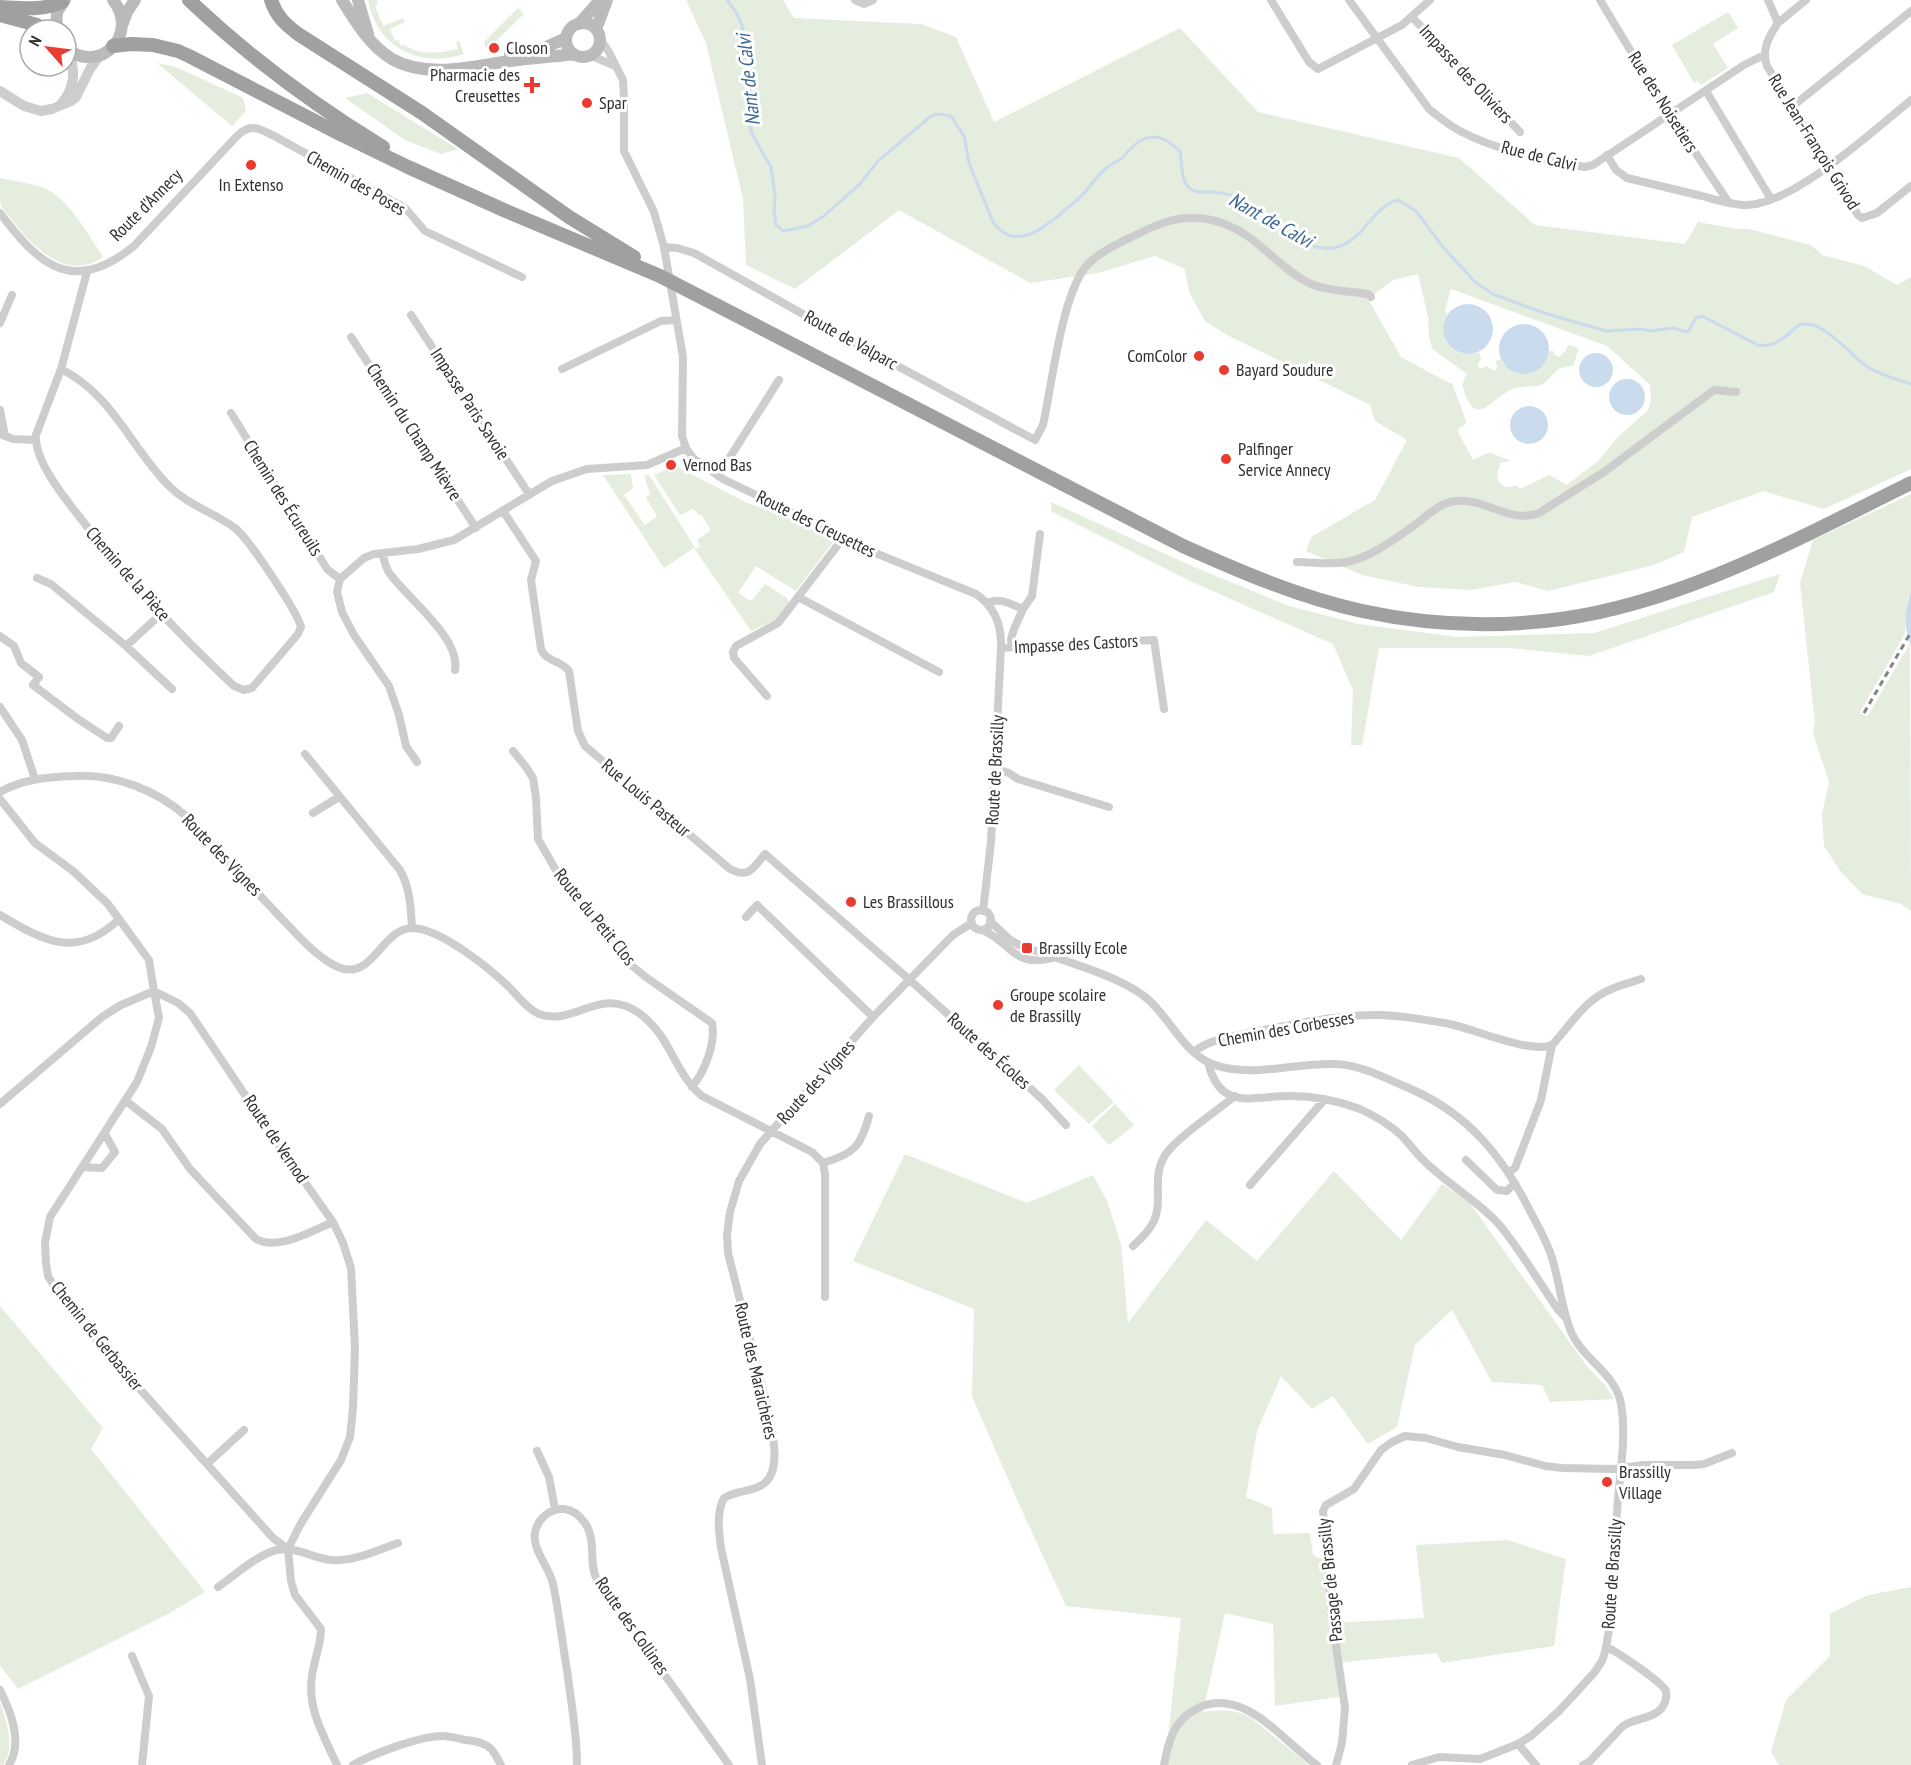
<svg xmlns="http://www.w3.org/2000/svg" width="1911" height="1765" font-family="'PT Sans Narrow',sans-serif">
  <rect width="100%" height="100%" fill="#fff"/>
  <!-- green -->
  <path fill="#e4edde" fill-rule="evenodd" d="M368,0H377L378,4L375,6L383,26L403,18L405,22L390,29L395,41L398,40L401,46L404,45C423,56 438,53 458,49L456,42L459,41L464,54C420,69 376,47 368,0Z
    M686,0H783L794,18L921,24L956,37L994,122L1180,28L1258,112L1459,158L1535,225L1685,244L1698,222L1736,229H1749L1811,245L1822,255L1864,266L1897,285L1911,277V469L1824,509L1763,491L1692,517L1684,552L1654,565L1548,591L1515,582L1471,590L1419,587L1362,575L1306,551L1311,537L1375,500L1407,440L1375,421L1370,405L1227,335L1205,321L1189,292L1185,269L1155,256L1098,273L1030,283L899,210L795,289L746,265L743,199L706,43ZM1418,274L1428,317L1429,338L1432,346L1431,348L1467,374L1462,384C1475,433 1491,398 1512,389C1522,385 1532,388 1541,385C1548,382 1552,373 1559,369C1562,367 1568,367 1573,366L1579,348L1568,345L1565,352L1562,353L1560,357L1553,354L1554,351H1549L1546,362L1503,364L1501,359L1496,361L1497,367L1495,371L1486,366L1481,369L1477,366L1481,359L1479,352C1452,361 1435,338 1447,314L1445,310L1451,289L1607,346L1650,385L1651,399L1648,410L1618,437L1597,462L1567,485L1549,475L1520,489L1516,485C1502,492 1492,479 1500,466L1499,463L1511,461L1491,453L1485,454L1473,460L1457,430L1465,424L1466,421L1452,383H1449L1401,357L1368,299L1393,280Z
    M518,8L524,14L490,47L486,48L484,42Z
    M1728,12L1738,28L1713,44L1728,68L1701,85L1698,81L1694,83L1672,45Z
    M157,63L176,67L243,98L246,111L232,126Z
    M367,93L458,149L441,154L405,140L345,98Z
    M0,178C13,181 34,183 46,189C70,200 89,236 103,257C69,281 37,251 16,225C11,218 2,210 0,202C0,194 0,185 0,178Z
    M676,466L745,502L789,518L834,541L796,591L756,566L738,593L751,601L765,584L787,598L789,602L777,619L751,631L694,548L664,568L603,475L631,474L633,488L624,495L645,525L657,516L646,498L650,494L644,475H649L696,549L700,546L697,540L711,530L702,516L699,515L693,509L680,515L654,475Z
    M1911,494V592L1908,600L1905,634L1860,712L1867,717L1910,643L1911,911L1901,904L1862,894L1841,872L1824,846L1822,814L1829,782L1813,733L1815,723L1800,583L1813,540Z
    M1051,502L1194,567L1289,606L1359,624L1456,637L1594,633L1780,574L1774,592L1589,656L1510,648H1379L1362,745H1351L1353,690L1333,644L1190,581L1051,511Z
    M1079,1065L1114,1102L1089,1124L1054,1090Z
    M1115,1104L1134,1125L1109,1145L1092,1126Z
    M905,1154L1027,1203L1093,1175L1107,1201L1121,1244L1128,1323L1206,1220L1257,1261L1334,1171L1401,1240L1442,1184L1469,1202L1586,1365L1605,1385L1614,1399L1550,1402L1542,1385L1492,1382L1452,1310L1415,1345L1397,1427L1368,1444L1333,1396L1312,1409L1281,1376L1257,1431L1246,1497L1272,1508L1273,1534L1310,1533L1313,1555L1322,1559L1332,1623L1424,1618L1416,1545L1507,1540L1566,1559L1554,1646L1442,1663L1436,1653L1335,1663L1339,1697L1275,1706L1273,1624L1225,1613L1203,1712C1221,1710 1233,1709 1250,1717L1309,1765H1165L1181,1618L1066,1606L1014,1493L972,1396L974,1309L853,1261Z
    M0,1306L103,1428L91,1449L205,1592L168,1614L18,1689L0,1665Z
    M1911,1587V1765H1779L1771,1752L1786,1700L1830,1656V1614L1868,1595Z
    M0,1702C6,1722 16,1745 3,1765H0Z"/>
  <!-- water -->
  <path fill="#cadbed" d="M1443 329a25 25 0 1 1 50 0a25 25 0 1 1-50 0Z
    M1499 349a25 25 0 1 1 50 0a25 25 0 1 1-50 0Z
    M1579 370a17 17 0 1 1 34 0a17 17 0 1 1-34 0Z
    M1609 397a18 18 0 1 1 36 0a18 18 0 1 1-36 0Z
    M1510 425a19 19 0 1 1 38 0a19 19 0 1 1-38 0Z
    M1911,592V645C1903,630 1905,608 1911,592Z"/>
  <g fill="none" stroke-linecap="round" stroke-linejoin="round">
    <!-- stream -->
    <path stroke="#cadbed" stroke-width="3" d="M727,0L736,12L742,25L744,39L741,53L748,72L752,105L750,127L753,136L771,167L775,196L774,211L776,225L783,231L808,226L824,216L860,184L877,162L931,116L938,114L951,116L964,136L969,163L993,222C1014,252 1043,229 1064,211C1071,205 1079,199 1085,192C1091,185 1096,177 1103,171C1108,165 1116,163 1122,158C1130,149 1139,138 1152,137C1164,136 1171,144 1180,151C1182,162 1181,179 1188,187C1196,195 1205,191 1214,192C1224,193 1236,196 1245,201C1271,216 1305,257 1337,247C1365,239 1372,207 1398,200L1416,211L1443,247L1475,282L1493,294L1544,313L1606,331L1642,329L1650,331L1673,328L1688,332L1696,318L1702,316L1758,345C1776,348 1787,335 1799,325C1823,318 1849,354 1866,366C1880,375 1896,379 1911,384"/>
    <!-- minor -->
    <path stroke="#cdcdcd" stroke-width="8" d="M855,0L864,4L873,0
      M1271,0L1309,62L1318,69L1402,25L1430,0
      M1349,0L1429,109C1439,117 1448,125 1460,131C1497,151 1543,159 1585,167L1593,165L1744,65L1764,55
      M1600,0L1662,103L1729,203
      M1768,0L1778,23C1769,36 1761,50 1767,66L1858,215L1862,218L1877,213L1911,186
      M1412,17L1520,132
      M1778,23L1806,0
      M600,39L609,52L623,80L624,99V151L654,212L664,247L683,357L682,436L686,448L693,458L723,479L880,555L976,594C995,607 1002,626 1001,648L991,842L983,911
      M590,55L615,66
      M1706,91L1771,199
      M1793,106L1911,11
      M1607,155L1616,170L1627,178C1652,184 1677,190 1702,196C1717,200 1732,205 1747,205C1794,204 1874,130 1911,100
      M0,213C40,267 74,295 134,246L237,136C251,122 260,129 276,137L398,204L406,209L425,231L522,277
      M664,247L677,248L694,253L853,342L1035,440L1043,425C1052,386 1062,289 1089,263C1105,248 1128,239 1148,229C1178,215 1205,213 1236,229C1263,243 1282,270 1309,283C1327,291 1348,291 1368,294L1371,297
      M411,315L529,494
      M0,323L12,295
      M351,337L476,528
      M61,369C113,395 131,448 169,486C189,506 213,512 235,528C248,538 297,611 301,627L298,634L252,688L244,690L234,686C177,633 125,577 78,515C63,496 34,460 36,435L61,369L87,272
      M562,369L661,321L676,320
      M0,410L5,436
      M231,413L327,569L340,579
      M0,434L13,439L35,440
      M718,476L779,380
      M503,511L536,561L531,580L541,649C546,662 561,660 569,671L578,731L585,746L730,869C749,879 753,868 765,854L911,981L1042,1099L1066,1125
      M382,553C384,559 385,565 388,571C405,597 461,637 455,670
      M1297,562C1313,562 1332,565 1347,562C1371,557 1392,541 1412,527C1423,519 1437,505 1450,502C1482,494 1508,525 1539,513L1604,472L1714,390L1736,392
      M37,578L51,584L126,646L172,689
      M798,597L939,672
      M987,603C1000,597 1010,604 1023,609
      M0,636L14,646L21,663L39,677L33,685L78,719L107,738H111L119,726
      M126,646L161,614
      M1012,647L1011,639L1014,629L1023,609L1032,596L1040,534
      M1001,648L1154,640L1164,709
      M767,696L734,658L733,652L736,646L778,623L844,537
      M0,707L22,740L35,779
      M513,751L526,767L533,778L536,798L538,839L557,872L631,965L647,978L712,1023C716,1043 705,1071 692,1087
      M305,754L400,870C410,888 411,908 412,928
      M417,762L406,746L399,715L389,686L354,635L342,612L337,592L340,579L364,558L374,554L418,549L454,540L552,481L587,469L647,465L686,448
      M995,768L1009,773L1018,779L1109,807
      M0,792C23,779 48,777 75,776C115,774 157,790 187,817C199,828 209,842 221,854C242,876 262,898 283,920C299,936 317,958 338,967C373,982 381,928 413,928C441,929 489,968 509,987C518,996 527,1009 539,1014C574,1027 600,985 639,1013C671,1036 674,1073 702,1096L812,1152L823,1163L825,1174V1297
      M0,799L35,843L73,871L107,903L119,919L149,960L154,991L178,1003L190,1013L284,1153L333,1222L343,1243L351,1268L355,1348L353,1408L350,1437L341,1460L300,1525L288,1549L291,1581L295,1595L321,1629C321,1645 314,1660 312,1676C307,1709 324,1736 337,1765
      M313,813L339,797
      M971 920a10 10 0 1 1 20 0a10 10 0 1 1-20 0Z
      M0,915C44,941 77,960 119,919
      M746,917L757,905L873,1017
      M990,921L1009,939L1019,945C1056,959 1113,973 1144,996C1169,1015 1182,1052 1212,1064C1252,1079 1295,1062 1336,1064C1362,1065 1389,1080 1413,1090C1469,1115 1503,1157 1530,1211C1538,1226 1546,1240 1551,1255C1560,1281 1561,1309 1572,1334C1584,1360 1616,1374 1621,1404C1627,1439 1619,1477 1617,1512C1613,1559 1615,1606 1605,1652L1602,1661L1594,1673L1559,1711L1531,1736L1518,1744L1480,1759L1439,1757L1412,1765
      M982,930C1012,942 1012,968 1052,958
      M1194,1052C1211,1038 1233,1037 1254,1032C1296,1024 1339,1014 1381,1015C1404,1016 1428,1020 1450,1024C1473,1029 1531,1054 1552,1045C1569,1027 1582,1004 1605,992C1616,986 1629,983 1641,979
      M1208,1062C1220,1112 1252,1096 1289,1096C1313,1096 1337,1100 1360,1109C1375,1116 1390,1125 1402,1136C1412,1147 1421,1160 1433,1169C1454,1188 1484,1206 1502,1228C1523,1254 1540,1284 1559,1311L1566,1318
      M126,1101L162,1129L190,1169L256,1239C278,1251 312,1231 333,1222
      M0,1104L102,1017L121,1005L154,991L159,1018L151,1047L137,1082L50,1217L45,1243L46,1263L48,1276L60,1296L104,1349L273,1538L288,1549
      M1466,1160L1497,1190L1507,1191L1515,1183
      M823,1163C853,1154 861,1147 869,1116
      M82,1167L102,1168L115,1152L105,1134
      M1509,1172L1515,1168L1541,1100L1552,1045
      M1250,1185L1325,1099
      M1133,1246C1141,1239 1149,1231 1154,1221C1163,1201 1152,1178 1164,1157C1172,1141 1218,1110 1235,1096
      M537,1451L549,1477L555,1509
      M207,1464L244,1430
      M218,1587C234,1576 258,1554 277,1550C296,1546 312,1558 331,1560C354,1562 377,1550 398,1543
      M132,1656L149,1696L142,1765
      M0,1690C11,1712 23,1742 9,1765
      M1518,1744L1536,1765
      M353,1765C372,1754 420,1736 442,1736C450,1736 457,1738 465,1740C474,1741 484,1742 491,1749C495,1753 498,1760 501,1765
      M577,1765C577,1733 571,1702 567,1670C562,1641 559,1612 553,1584C550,1568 532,1550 535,1533C537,1520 549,1508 564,1509C573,1510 580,1516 585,1523C597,1540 588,1563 597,1580L729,1765
      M762,1765L750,1679L721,1548C719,1531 716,1513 724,1498C735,1491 749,1492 760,1486C786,1474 770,1424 766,1402L728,1253L727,1235L730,1212L739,1181L760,1144L873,1017L953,935L972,923
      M1164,1765C1168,1742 1174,1719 1198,1708C1245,1686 1283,1742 1317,1765
      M1336,1765L1342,1743L1345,1708L1332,1618L1323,1511L1326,1505L1354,1489L1381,1450L1392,1442L1405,1436L1426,1438L1458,1447L1505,1455L1545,1466L1562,1468L1613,1469L1644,1465H1694L1704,1464L1732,1453
      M1583,1765L1589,1762L1623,1726C1635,1718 1652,1719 1661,1709C1665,1704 1667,1697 1666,1691C1663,1683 1615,1650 1606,1647"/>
    <!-- tertiary -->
    <path stroke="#cdcdcd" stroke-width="10" d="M0,91L24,106L41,111L52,109L71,101L76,97L90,69L100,55
      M61,104C76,87 75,70 69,51"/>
    <!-- secondary -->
    <path stroke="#bababa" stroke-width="12" d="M342,0C355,21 370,46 392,59C427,79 473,66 510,61C531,58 553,57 574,54
      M358,0L368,34
      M123,23L127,12L135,0
      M566 40a17 17 0 1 1 34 0a17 17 0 1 1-34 0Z
      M579,24L600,0
      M596,29L607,0
      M56,30L57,12L65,0
      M66,48C100,76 140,34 113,0
      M510,54L542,49L566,38"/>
    <!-- trunk -->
    <path stroke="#a0a0a0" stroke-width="14" d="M189,0C248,56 314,105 383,147
      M271,0C276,16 285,24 298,34L422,113L569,217L634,257
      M0,7C21,8 43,11 62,2
      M0,15L37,25L46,30
      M113,46L131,44L153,45L178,51L189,56L340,134L408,167L506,211L660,276L1183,546C1241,572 1299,597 1362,611C1427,625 1495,628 1561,619C1684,602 1801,537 1911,483"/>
    <!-- rail -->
    <path stroke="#858585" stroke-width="3" stroke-dasharray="6 4.5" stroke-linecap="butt" d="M1864,713L1911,632"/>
  </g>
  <!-- markers -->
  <g fill="#ea3b30" stroke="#fff" stroke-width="2">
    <circle cx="494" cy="48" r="6"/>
    <path d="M529 76h6v6h6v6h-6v6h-6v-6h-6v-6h6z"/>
    <circle cx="587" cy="103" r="6"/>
    <circle cx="251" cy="165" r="6"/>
    <circle cx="1199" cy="356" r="6"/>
    <circle cx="1224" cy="370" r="6"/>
    <circle cx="1226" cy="459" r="6"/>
    <circle cx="671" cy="465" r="6"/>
    <circle cx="851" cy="902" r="6"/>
    <rect x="1021" y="942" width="12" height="12" rx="3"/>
    <circle cx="998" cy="1005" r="6"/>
    <circle cx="1607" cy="1482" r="6"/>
  </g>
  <g text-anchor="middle" stroke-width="6" stroke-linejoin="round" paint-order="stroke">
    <!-- poi labels -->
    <g font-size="18" fill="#303030" stroke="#fff" text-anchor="start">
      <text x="506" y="54">Closon</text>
      <text x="520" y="81" text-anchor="end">Pharmacie des<tspan x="520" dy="21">Creusettes</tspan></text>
      <text x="599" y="109">Spar</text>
      <text x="251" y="191" text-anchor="middle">In Extenso</text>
      <text x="1187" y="362" text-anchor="end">ComColor</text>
      <text x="1236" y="376">Bayard Soudure</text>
      <text x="1238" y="455">Palfinger<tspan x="1238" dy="21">Service Annecy</tspan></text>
      <text x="683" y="471">Vernod Bas</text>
      <text x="863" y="908">Les Brassillous</text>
      <text x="1039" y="954">Brassilly Ecole</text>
      <text x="1010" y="1001">Groupe scolaire<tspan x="1010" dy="21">de Brassilly</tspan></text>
      <text x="1619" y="1478">Brassilly<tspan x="1619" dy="21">Village</tspan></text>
    </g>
    <!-- street labels -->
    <g font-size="18" fill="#303030" stroke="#fff">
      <text transform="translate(1466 74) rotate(47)" y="6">Impasse des Oliviers</text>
      <text transform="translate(1663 102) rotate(58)" y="6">Rue des Noisetiers</text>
      <text transform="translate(1814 142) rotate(58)" y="6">Rue Jean-François Grivod</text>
      <text transform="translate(1539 156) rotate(14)" y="6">Rue de Calvi</text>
      <text transform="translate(356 183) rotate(30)" y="6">Chemin des Poses</text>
      <text transform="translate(146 205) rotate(-45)" y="6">Route d'Annecy</text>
      <text transform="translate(851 340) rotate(29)" y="6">Route de Valparc</text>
      <text transform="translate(470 404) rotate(57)" y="6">Impasse Paris Savoie</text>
      <text transform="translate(414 432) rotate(57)" y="6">Chemin du Champ Mièvre</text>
      <text transform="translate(283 498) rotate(58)" y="6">Chemin des Écureuils</text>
      <text transform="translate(816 524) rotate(26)" y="6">Route des Creusettes</text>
      <text transform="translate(128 574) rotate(49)" y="6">Chemin de la Pièce</text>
      <text transform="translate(1076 644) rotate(-3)" y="6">Impasse des Castors</text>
      <text transform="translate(995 770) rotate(-87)" y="6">Route de Brassilly</text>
      <text transform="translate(646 798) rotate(40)" y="6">Rue Louis Pasteur</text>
      <text transform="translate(222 855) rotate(46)" y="6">Route des Vignes</text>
      <text transform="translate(595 917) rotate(51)" y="6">Route du Petit Clos</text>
      <text transform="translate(1286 1029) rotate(-10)" y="6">Chemin des Corbesses</text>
      <text transform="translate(989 1051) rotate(42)" y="6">Route des Écoles</text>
      <text transform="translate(816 1082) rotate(-48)" y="6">Route des Vignes</text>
      <text transform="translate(276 1139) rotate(56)" y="6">Route de Vernod</text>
      <text transform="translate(97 1336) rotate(51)" y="6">Chemin de Gerbassier</text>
      <text transform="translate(756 1371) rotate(77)" y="6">Route des Maraichères</text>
      <text transform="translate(1612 1574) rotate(-86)" y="6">Route de Brassilly</text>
      <text transform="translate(1330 1580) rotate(-96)" y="6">Passage de Brassilly</text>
      <text transform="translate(632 1626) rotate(55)" y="6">Route des Collines</text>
    </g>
    <!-- water labels -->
    <g font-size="20" font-style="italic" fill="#3b6795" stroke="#fff">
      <text transform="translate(748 80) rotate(-96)" y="7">Nant de Calvi</text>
      <text transform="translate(1271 220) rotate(29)" y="7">Nant de Calvi</text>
    </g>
  </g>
  <!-- north arrow -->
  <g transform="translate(48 48) rotate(298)"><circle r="28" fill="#ffffff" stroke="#acacac" stroke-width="1.5"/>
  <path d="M0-4.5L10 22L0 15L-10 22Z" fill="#ea3b30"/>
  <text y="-9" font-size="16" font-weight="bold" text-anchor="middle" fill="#303030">N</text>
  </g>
</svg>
